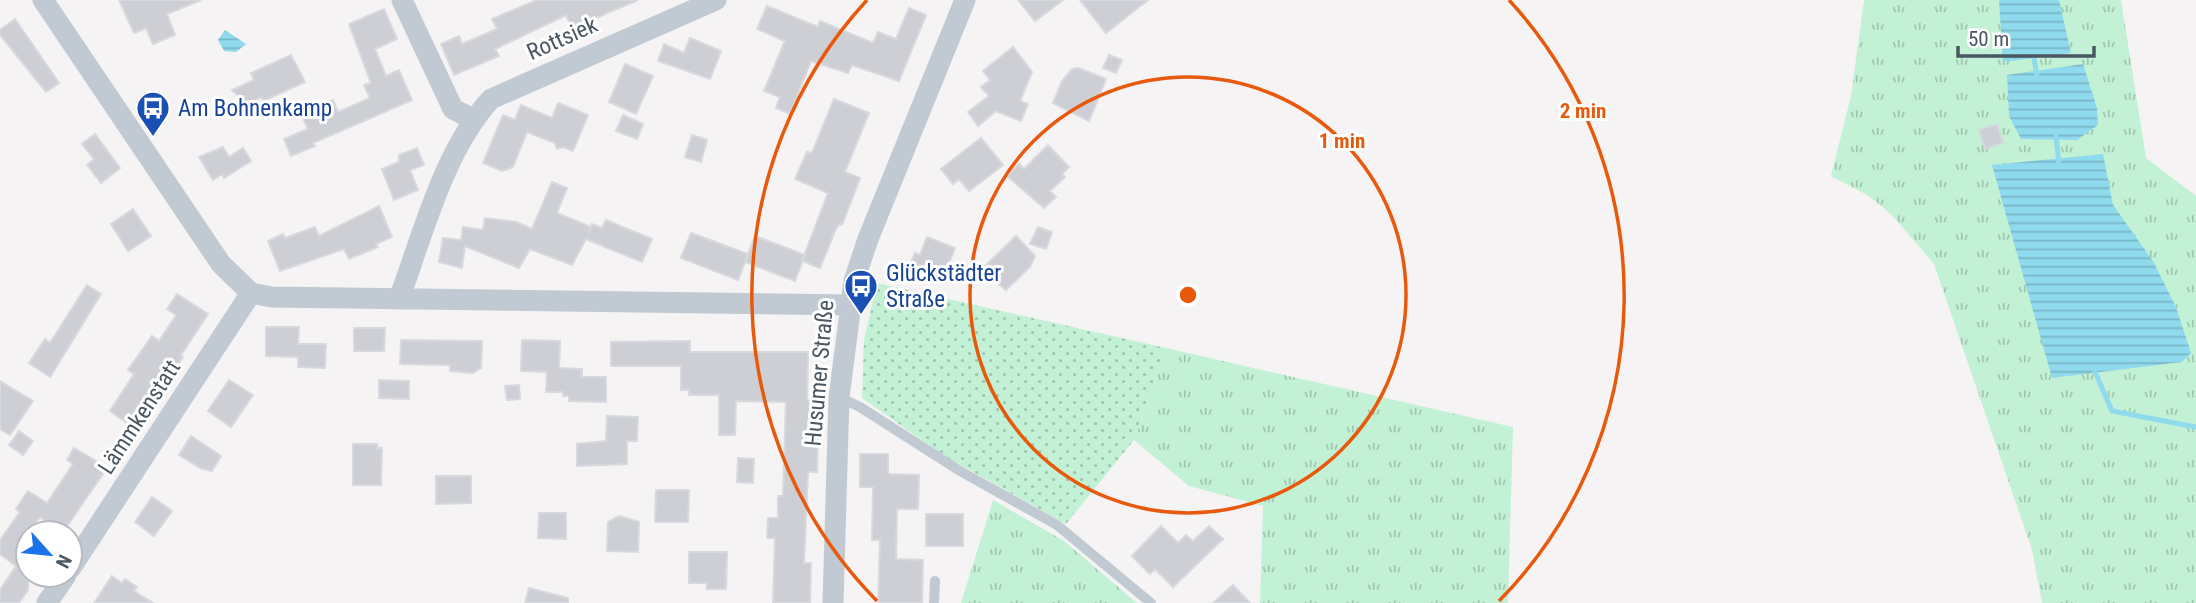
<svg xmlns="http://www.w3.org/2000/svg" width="2196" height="603" font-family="'Roboto Condensed',sans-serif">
  <defs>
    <pattern id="grass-tufts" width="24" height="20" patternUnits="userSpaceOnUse" patternTransform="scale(1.75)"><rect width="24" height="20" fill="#c3f1d5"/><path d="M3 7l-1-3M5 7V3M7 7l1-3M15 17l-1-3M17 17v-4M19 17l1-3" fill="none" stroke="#a0c6b0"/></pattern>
    <pattern id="park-dots" width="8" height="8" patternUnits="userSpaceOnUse" patternTransform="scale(1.75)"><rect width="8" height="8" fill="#c3f1d5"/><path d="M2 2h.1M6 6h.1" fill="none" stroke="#a0c6b0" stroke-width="1.8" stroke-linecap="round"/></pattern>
    <pattern id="water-rules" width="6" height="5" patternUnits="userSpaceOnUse" patternTransform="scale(1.75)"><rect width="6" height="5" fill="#90daee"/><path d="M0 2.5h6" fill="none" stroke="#78b4c4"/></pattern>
  </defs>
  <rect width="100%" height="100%" fill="#f5f3f3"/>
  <!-- grass -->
  <path fill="url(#grass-tufts)" d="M1864,0H2121L2146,158L2196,196V603H2042L2032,550L1934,264L1892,215L1869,196L1831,176L1851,96Z
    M1166,348L1513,427L1508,603H1260L1263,506L1189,486L1134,440Z
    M993,500L1064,541L1137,603H961Z"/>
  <!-- park -->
  <path fill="url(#park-dots)" d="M877,283L1166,348L1134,440L1066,524L943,455L862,398L864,340Z"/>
  <!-- water -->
  <path fill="url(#water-rules)" d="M1999,0H2059L2071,53L2003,62Z
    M225,30L246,44L236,52L224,51L218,40Z
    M2083,64L2097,108L2098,125L2077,140L2021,139L2009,116L2007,75Z
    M2103,154L2113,205L2153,261L2176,307L2191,353L2182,362L2052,378L1992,165Z"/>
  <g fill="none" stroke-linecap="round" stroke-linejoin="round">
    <!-- stream -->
    <path stroke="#90daee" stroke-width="5" d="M2033,52L2037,77
      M2056,136L2059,164
      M2093,367L2112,411L2196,427"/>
  </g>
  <!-- building -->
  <path fill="#cdcfd5" stroke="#d7d9de" stroke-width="2" d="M119,0H201L167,14L175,35L153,44L146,28L134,33Z
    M537,0H638L572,28L566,15L495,49L499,56L454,75L441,44L459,36L462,44L497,29L492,19Z
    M1018,0H1063L1035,21Z
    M1080,0H1148L1106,33Z
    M767,6L818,27L820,21L873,43L878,32L896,39L909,8L926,15L899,81L852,65L848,73L811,61L790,114L776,108L780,97L764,91L785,41L757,29Z
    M384,9L397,39L375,49L386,76L399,70L412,100L313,143L315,146L291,156L284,139L308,129L301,114L333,100L338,112L370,98L364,85L371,83L349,24Z
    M15,19L59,83L46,92L0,35V30Z
    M690,38L721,51L710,79L658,61L664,44L684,53Z
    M1013,47L1032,72L1020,101L1028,104L1021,121L996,111L978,126L968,112L989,96L981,87L990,80L983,71Z
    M291,55L305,82L263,101L262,97L246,104L232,90L254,80L251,73Z
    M1109,55L1122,60L1116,73L1103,68Z
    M625,64L653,76L636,114L609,102Z
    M1078,68L1106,79L1089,121L1053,103L1062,81L1072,69Z
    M834,99L869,113L845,172L860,178L842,225L839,224L835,231L820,268L802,261L828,193L795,179L807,152L812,153Z
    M558,103L588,115L573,151L563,147L557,149L555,143L527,132L513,167L502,171L483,163L503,115L515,120L521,105L552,118Z
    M623,115L643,124L637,139L616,131Z
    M1997,124L2003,143L1985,149L1979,130Z
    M95,134L120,168L101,183L87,165L94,159L82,144Z
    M692,135L707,140L701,162L685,157Z
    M981,138L1003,165L969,191L959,179L953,184L941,169Z
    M1048,145L1069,167L1062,174L1065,177L1050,191L1056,197L1044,208L1007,176L1019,164L1024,169Z
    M223,147L229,157L243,148L251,161L224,178L222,174L213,180L199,157Z
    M417,148L424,165L410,170L418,190L394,200L382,169L399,162V155Z
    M552,182L567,188L557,213L591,227L589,233L592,224L602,228L606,220L652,239L642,262L586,239L572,265L530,249L519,268L465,246L462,268L439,262L443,238L461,240L463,227L483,230L485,218L516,222L532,229Z
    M379,206L392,237L376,244L378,247L349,259L344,249L280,271L268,241L283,234L285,238L315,227L319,236Z
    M133,209L151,236L128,251L111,224Z
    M1038,227L1052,232L1046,249L1030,244Z
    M691,233L748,254L738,280L681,258Z
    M755,236L805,255L795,281L745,262Z
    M1016,236L1035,256L1030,267L1006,290L981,270Z
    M927,237L955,248L942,281L909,267L915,253L920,255Z
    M87,285L101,294L50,377L29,363L45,339L50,343Z
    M177,294L208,314L181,355L183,357L133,427L110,411L134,374L128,370L152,336L159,341L176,315L167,309Z
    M266,327H299L298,344H326L325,368L298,367V357L266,356Z
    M354,328H385L384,351H354Z
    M401,340L482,341L481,368L473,373L450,371V365L400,364Z
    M522,340L560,341L559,368L582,369V377H606V402L569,401V396H563V392H546L547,372L521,371Z
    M690,341V352H808L807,400L819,401L817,472H808L804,563H811L810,603H773L775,538H767L768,518H778V496H783L786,402L736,401L735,435H719V395H689V390H681V366H611V342Z
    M229,380L253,395L231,427L208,411Z
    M379,380L409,381V399L379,398Z
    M0,381L33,401L10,435L0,429Z
    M519,385L520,399L507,400L505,386Z
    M607,416L638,417L637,441H627V464L577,466V444L606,441Z
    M19,431L33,441L23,455L9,445Z
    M191,436L221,456L212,471L202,469L179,455Z
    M353,444H377V448H382L381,485H353Z
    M74,448L96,461L94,464L105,471L63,532L40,517L28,533V590L19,603H0V590L16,566L0,554V540L20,512L16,509L28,491L47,503L73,464L67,460Z
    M860,454H888V474L919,475L918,509H897L896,559L923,560L922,603H878L880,540H872L873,487H860Z
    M738,458L754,459L753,483L737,482Z
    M436,476H471V503L436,504Z
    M656,490H689L688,522H655Z
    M152,497L172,511L154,536L135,522Z
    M539,513H566V539L538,538Z
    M926,514H963V546H926Z
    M619,516L639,522L638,552L607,551L608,522Z
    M1161,526L1178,543L1186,535L1193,541L1209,526L1223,539L1173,587L1155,569L1150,574L1132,556Z
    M689,552H727L726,589H707V583H689Z
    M112,576L122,583L125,579L137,587L134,591L153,603H94Z
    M1233,585L1250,603H1213Z
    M529,588L568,598V603H525Z"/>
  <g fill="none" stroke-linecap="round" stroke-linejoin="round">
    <!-- service -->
    <path stroke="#c1cad2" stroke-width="10" d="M839,397L860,407L960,471L1057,525L1151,603
      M934,603L935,581"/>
    <!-- minor -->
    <path stroke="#c1cad2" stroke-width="21" d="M43,0L221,264L251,293L272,297L850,305
      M402,0L453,109L473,119
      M399,299C423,234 444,150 491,99L716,0
      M70,569L251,293
      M47,603L66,575
      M833,603L839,397L854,281L868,239L965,0"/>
  </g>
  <!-- distance rings -->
  <g fill="none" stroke="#e8590c" stroke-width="3.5">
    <circle cx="1188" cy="295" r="218"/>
    <path d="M877 601A436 436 0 0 1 867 0M1509 0A436 436 0 0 1 1499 601"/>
  </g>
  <!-- icons -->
  <defs>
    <symbol id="bus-pin" viewBox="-11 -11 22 30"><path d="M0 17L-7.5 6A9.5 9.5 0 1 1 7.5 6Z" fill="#1a4fb4" stroke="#fff"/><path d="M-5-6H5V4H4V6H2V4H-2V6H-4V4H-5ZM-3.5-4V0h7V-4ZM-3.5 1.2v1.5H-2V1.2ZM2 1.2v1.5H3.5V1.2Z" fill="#fff"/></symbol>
  </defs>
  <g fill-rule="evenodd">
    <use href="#bus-pin" x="134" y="89" width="38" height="52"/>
    <use href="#bus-pin" x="842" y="267" width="38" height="52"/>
  </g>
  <g text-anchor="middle" stroke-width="6" stroke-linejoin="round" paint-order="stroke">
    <!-- street labels -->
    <g font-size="23" fill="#4a5661" stroke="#fff">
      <text transform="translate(562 38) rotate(-24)" y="8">Rottsiek</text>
      <text transform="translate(819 373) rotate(-85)" y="8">Husumer Straße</text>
      <text transform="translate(139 417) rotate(-57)" y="8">Lämmkenstatt</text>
    </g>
    <!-- transit labels -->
    <g font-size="23" fill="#164399" stroke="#fff" text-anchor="start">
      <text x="178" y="116">Am Bohnenkamp</text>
      <text x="886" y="281">Glückstädter<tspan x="886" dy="26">Straße</tspan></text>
    </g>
  </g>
  <circle cx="1188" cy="295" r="10" fill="#e8590c" stroke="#fff" stroke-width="3.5"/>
  <g font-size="21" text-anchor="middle" font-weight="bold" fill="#e8590c" stroke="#fff" stroke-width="6" stroke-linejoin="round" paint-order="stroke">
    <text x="1583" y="118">2 min</text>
    <text x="1342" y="148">1 min</text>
  </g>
  <!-- north arrow -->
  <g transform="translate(49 554) rotate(117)"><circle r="33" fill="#ffffff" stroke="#b7bbc0" stroke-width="2"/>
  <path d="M0-5L12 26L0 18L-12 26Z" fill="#1a73e8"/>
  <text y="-10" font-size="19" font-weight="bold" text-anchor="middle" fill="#4a5661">N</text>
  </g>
  <!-- scale -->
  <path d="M1958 46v10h136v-10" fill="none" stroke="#4a5661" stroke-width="3.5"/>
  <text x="1968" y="46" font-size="21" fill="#4a5661" stroke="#ffffff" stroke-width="5" paint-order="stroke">50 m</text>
</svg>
